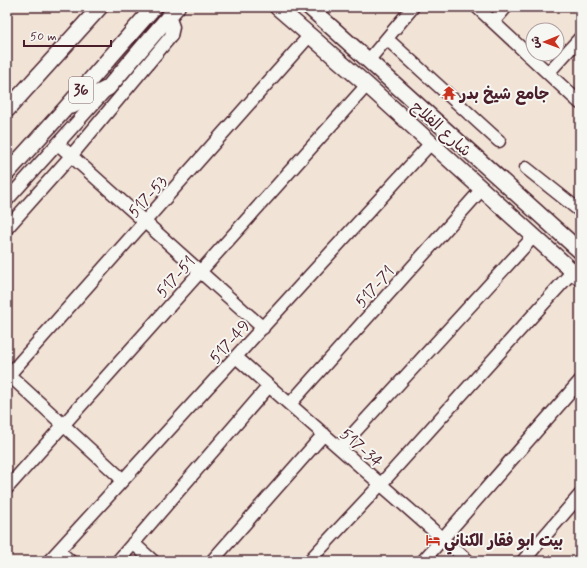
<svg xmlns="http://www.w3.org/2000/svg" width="587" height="568" font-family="Mynerve,'Playpen Sans Arabic',sans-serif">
  <rect width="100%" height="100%" fill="#f1e4d6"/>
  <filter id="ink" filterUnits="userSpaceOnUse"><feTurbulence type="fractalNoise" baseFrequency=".025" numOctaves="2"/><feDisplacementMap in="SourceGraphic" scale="8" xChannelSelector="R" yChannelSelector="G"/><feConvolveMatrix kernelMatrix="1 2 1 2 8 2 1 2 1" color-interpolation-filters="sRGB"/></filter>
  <g filter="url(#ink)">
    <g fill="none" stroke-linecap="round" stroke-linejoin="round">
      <defs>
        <path id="minor" d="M477,7L580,103
          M493,22L506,7
          M387,39L499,141
          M368,61L413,7
          M548,73L580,38
          M58,144L263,328
          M526,168L580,211
          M7,200L105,91
          M7,228L71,156L171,36L173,27L169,16
          M236,357L468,561
          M7,373L123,480
          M7,377L310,35
          M290,404L482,189
          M340,448L534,236
          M7,488L367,85
          M133,543L153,561
          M59,551L70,561
          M49,561L431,143
          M118,561L269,386
          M212,561L324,434
          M309,561L381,484L573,271
          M423,561L580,381
          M523,561L580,495"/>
        <path id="major" d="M277,7L367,85L580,278
          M309,7L580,251
          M72,106L108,88L177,7
          M7,110L100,7
          M7,173L65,109L154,7"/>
      </defs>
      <!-- minor casing -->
      <use href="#minor" stroke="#4a1f2b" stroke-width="15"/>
      <!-- major casing -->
      <use href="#major" stroke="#4a1f2b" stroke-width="18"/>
      <!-- minor -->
      <use href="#minor" stroke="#f6f6f2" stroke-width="12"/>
      <!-- major -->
      <use href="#major" stroke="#f6f6f2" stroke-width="15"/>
    </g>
  </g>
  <!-- icons -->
  <defs>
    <symbol id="temple-bare" viewBox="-9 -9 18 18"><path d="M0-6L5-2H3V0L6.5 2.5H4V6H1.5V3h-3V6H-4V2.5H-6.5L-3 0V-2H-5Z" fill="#c8321e" stroke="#f6f6f2" stroke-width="2.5" paint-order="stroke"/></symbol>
    <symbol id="hotel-bare" viewBox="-9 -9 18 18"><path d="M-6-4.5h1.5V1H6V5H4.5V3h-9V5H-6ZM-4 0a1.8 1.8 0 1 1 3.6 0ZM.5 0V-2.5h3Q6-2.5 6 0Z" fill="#c8321e" stroke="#f6f6f2" stroke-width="2.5" paint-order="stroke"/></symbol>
  </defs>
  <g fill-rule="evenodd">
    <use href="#temple-bare" x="439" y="83" width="20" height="20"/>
    <use href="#hotel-bare" x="423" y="530" width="20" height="20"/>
  </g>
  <g text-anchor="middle" stroke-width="4" stroke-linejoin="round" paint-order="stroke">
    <!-- shield labels -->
    <rect fill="#f6f6f2" stroke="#7e6067" stroke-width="1" x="69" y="77" width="24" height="26" rx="3"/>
    <g font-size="15" font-weight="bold" fill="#4a1f2b">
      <text x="81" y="95">36</text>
    </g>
    <!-- poi labels -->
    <g font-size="16" font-weight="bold" fill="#4a1f2b" stroke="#f6f6f2" text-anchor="start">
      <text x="460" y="99">جامع شيخ بدر</text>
      <text x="444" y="546">بيت ابو فقار الكناني</text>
    </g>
    <!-- street labels -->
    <g font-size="16" fill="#4a1f2b" stroke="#f6f6f2">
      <text transform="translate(442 128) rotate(42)" y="6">شارع الفلاح</text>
      <text transform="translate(147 196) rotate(-48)" y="6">517-53</text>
      <text transform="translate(175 276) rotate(-48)" y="6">517-51</text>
      <text transform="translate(374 286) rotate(-48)" y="6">517-71</text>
      <text transform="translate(229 341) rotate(-48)" y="6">517-49</text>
      <text transform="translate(362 447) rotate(41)" y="6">517-34</text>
    </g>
  </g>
  <!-- margin -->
  <rect width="587" height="568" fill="none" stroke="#f6f6f2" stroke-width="24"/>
  <rect x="12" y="12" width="563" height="544" fill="none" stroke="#4a1f2b" stroke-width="1.5" filter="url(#ink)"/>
  <!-- north arrow -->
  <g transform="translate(545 42) rotate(269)"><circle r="19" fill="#f6f6f2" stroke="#b1a0a2"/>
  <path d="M0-3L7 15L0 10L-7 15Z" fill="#c8321e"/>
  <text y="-6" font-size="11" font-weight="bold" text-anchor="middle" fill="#4a1f2b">ش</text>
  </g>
  <!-- scale -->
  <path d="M24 40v6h87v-6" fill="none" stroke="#4a1f2b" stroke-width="2"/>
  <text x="30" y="40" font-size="12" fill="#4a1f2b" stroke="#f6f6f2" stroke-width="3" paint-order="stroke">50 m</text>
</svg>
